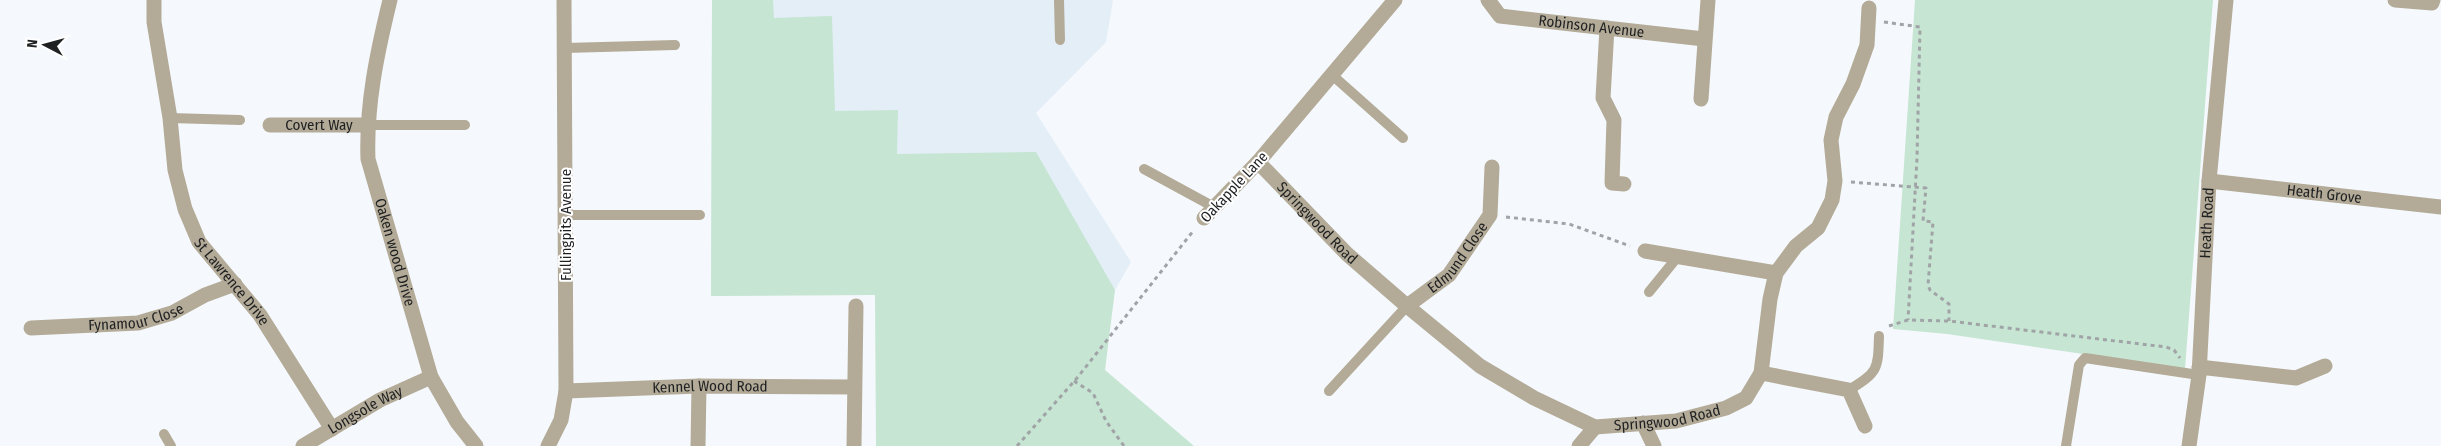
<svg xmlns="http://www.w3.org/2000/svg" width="2441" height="446" font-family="'Fira Sans Condensed',sans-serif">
  <rect width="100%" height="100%" fill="#f5f9fd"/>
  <!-- built -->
  <path fill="#e3eef7" d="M712,0H1113L1106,42L1036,113L1131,262L1115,290L711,296Z"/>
  <!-- green -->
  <path fill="#c6e5d3" d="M712,0H773L774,18L832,16L835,111L898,110L897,154L1036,152L1115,290L1105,370L1194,446H876L875,295L711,296Z
    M1915,0H2213L2185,369L1947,334L1893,329Z"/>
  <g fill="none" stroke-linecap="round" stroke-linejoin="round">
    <!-- path -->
    <path stroke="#a1a4a7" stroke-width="3" stroke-dasharray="4 4" stroke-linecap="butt" d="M1884,22L1920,27L1917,158L1908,320
      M1851,182L1926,188L1923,221L1933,222L1928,285L1930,290L1949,304V321
      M1506,217L1569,224L1630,246
      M1889,326L1908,320L1949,321L2166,347L2174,350L2180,358
      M1074,381L1093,393L1106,421L1124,446
      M1017,446L1077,378L1194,230"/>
    <!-- service -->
    <path stroke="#b3ab98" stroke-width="10" d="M1059,0L1060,40
      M565,48L675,45
      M1331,74L1403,138
      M170,118L240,120
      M366,125H465
      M1144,169L1214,207
      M566,215H700
      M1649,292L1679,255
      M1849,390C1878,372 1878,370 1879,336
      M1329,391L1407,306
      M164,434L171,446
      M2066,446L2079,365L2085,358L2199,375"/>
    <!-- minor -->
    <g stroke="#b3ab98" stroke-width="15">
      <path id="s1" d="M154,0V22L170,118L175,170L185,209L199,242L260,315L332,429"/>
      <path id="s2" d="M390,0C377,53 366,105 368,159L431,377L457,422L476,446"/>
      <path id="s3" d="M1488,0L1500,16L1704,39"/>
      <path d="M2395,0L2432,3L2433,0"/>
      <path d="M1607,28L1603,98L1614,120L1612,183L1624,184"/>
      <path d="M1701,99L1708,0"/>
      <path id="s4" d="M270,125H366"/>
      <path id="s5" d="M1258,162L1347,254L1407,306L1480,366L1534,398L1595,427L1676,421L1726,408L1746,398L1761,373L1770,299L1776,273L1796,246L1818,228L1832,200L1835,181L1831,140L1836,117L1853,84L1867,45L1869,8"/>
      <path id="s6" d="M2209,181L2441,207"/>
      <path d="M1204,218L1258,162L1395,0"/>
      <path d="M1645,251L1776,273"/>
      <path id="s7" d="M1407,306L1449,275L1490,215L1492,167"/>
      <path id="s8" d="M31,328L138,323L172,313L205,295L235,284"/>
      <path d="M2199,367L2296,378L2325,366"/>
      <path d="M1761,373L1849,390L1865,426"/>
      <path id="s9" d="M566,391L699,386L854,387"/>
      <path d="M1643,423L1654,446"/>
      <path id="s10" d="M303,446L380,400L431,377"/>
      <path d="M548,446L561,420L566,391L564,0"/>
      <path d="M698,446L699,386"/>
      <path d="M854,446L856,306"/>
      <path d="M1579,446L1595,427"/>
      <path id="s11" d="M2189,446L2199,375L2209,181L2226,0"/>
    </g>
  </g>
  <g text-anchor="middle" stroke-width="4" stroke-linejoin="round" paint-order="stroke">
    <!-- street labels -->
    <g font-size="15" fill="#1f2022" stroke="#fff">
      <text dy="5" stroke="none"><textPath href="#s3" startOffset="112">Robinson Avenue</textPath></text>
      <text dy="5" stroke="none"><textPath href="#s4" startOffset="49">Covert Way</textPath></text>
      <text transform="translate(1234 187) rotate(-47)" y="5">Oakapple Lane</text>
      <text dy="5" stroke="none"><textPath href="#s6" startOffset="116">Heath Grove</textPath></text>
      <text dy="5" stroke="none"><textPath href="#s5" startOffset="85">Springwood Road</textPath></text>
      <text dy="5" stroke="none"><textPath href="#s11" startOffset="224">Heath Road</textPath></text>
      <text transform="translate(566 225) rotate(-90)" y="5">Fullingpits Avenue</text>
      <text dy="5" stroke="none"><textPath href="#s2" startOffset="258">Oaken wood Drive</textPath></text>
      <text dy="5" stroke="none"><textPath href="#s7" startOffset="71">Edmund Close</textPath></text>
      <text dy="5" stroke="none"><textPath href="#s1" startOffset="299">St Lawrence Drive</textPath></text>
      <text dy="5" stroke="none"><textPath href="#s8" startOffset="106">Fynamour Close</textPath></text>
      <text dy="5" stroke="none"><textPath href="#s9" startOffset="144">Kennel Wood Road</textPath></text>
      <text dy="5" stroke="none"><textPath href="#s10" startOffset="72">Longsole Way</textPath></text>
      <text dy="5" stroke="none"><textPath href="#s5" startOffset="505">Springwood Road</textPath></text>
    </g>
  </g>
  <!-- north arrow -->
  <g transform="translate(45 45) rotate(276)" stroke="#ffffff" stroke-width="4" paint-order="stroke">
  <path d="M0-4L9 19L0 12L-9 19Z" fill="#1f2022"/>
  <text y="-8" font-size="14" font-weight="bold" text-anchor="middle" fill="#1f2022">N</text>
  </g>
</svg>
